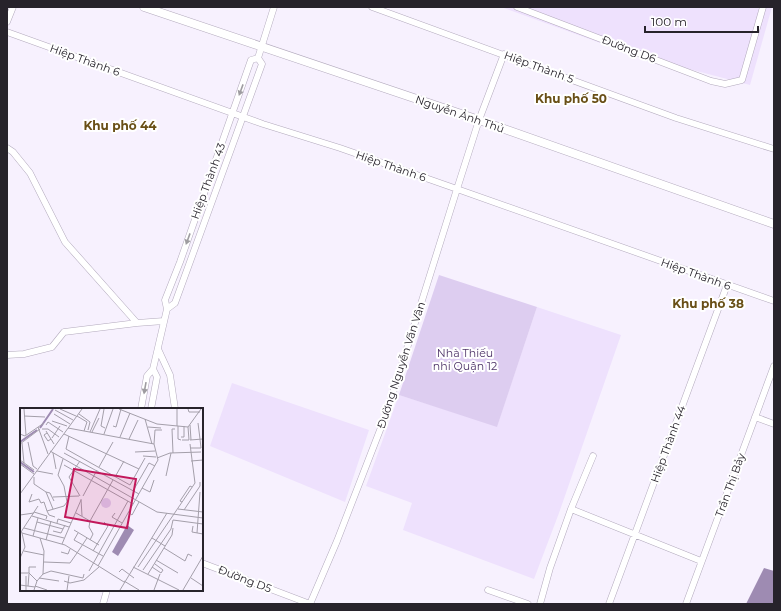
<svg xmlns="http://www.w3.org/2000/svg" width="781" height="611" font-family="Montserrat,sans-serif">
  <rect width="100%" height="100%" fill="#f7f1fe"/>
  <!-- built -->
  <path fill="#eee1fd" d="M501,7H772L750,85L628,53Z
    M537,307L621,335L559,513L534,579L403,530L412,503L366,486L399,395L497,426Z
    M232,383L369,430L345,502L210,446Z"/>
  <!-- green -->
  <path fill="#ddcdf0" d="M439,275L537,307L497,427L399,395Z"/>
  <!-- water -->
  <path fill="#9e8bb2" d="M764,568L774,571V604H746Z"/>
  <g fill="none" stroke-linecap="round" stroke-linejoin="round">
    <defs>
      <path id="minor" d="M372,7L676,118L774,149
        M517,7L711,81L725,84L742,80L763,7
        M7,22L13,7
        M7,32L263,124L340,148L457,189L774,301
        M258,58L274,7
        M7,148L13,152L30,173L65,242L137,323
        M167,309L175,303L262,64L258,58
        M158,349L170,375L175,409
        M7,355L24,354L52,347L64,332L137,323L164,321
        M141,409L147,376L153,369L167,309L165,300L180,262L251,60L258,58
        M151,409L157,377L153,369
        M755,417L774,424
        M593,456L571,509L701,561
        M202,563L310,604
        M488,590L528,604
        M103,604L107,590
        M310,604L337,541L387,412L457,189L479,120L504,54
        M540,604L550,568L571,509
        M609,604L727,285
        M686,604L774,366"/>
      <path id="secondary" d="M144,7L479,120L774,224"/>
    </defs>
    <!-- minor casing -->
    <use href="#minor" stroke="#b3aabd" stroke-width="7"/>
    <!-- secondary casing -->
    <use href="#secondary" stroke="#b3aabd" stroke-width="9"/>
    <!-- minor -->
    <use href="#minor" stroke="#fff" stroke-width="6"/>
    <!-- secondary -->
    <use href="#secondary" stroke="#fff" stroke-width="8"/>
  </g>
  <!-- one-way arrows -->
  <defs><path id="oneway-solid" d="M-6-.8H1V-3.2L6.5 0L1 3.2V.8H-6Z"/></defs>
  <g fill="#9e9ca0">
    <use href="#oneway-solid" transform="translate(241 90) rotate(110)"/>
    <use href="#oneway-solid" transform="translate(188 239) rotate(110)"/>
    <use href="#oneway-solid" transform="translate(145 388) rotate(100)"/>
  </g>
  <g text-anchor="middle" stroke-width="4" stroke-linejoin="round" paint-order="stroke">
    <!-- street labels -->
    <g font-size="11" fill="#27232b" stroke="#fff">
      <text transform="translate(629 49) rotate(21)" y="4">Đường D6</text>
      <text transform="translate(85 60) rotate(20)" y="4">Hiệp Thành 6</text>
      <text transform="translate(539 67) rotate(20)" y="4">Hiệp Thành 5</text>
      <text transform="translate(460 114) rotate(19)" y="4">Nguyễn Ảnh Thủ</text>
      <text transform="translate(391 166) rotate(19)" y="4">Hiệp Thành 6</text>
      <text transform="translate(208 181) rotate(-70)" y="4">Hiệp Thành 43</text>
      <text transform="translate(696 274) rotate(20)" y="4">Hiệp Thành 6</text>
      <text transform="translate(401 365) rotate(-72)" y="4">Đường Nguyễn Văn Vân</text>
      <text transform="translate(668 444) rotate(-70)" y="4">Hiệp Thành 44</text>
      <text transform="translate(730 485) rotate(-70)" y="4">Trần Thị Bảy</text>
      <text transform="translate(245 579) rotate(21)" y="4">Đường D5</text>
    </g>
    <!-- park labels -->
    <g font-size="11" fill="#4d3367" stroke="#fff">
      <text x="465" y="357">Nhà Thiếu<tspan x="465" dy="13">nhi Quận 12</tspan></text>
    </g>
    <!-- neighbourhood labels -->
    <g font-size="12" font-weight="bold" fill="#694f16" stroke="#fff">
      <text x="571" y="103">Khu phố 50</text>
      <text x="120" y="130">Khu phố 44</text>
      <text x="708" y="308">Khu phố 38</text>
    </g>
  </g>
  <!-- overview -->
  <g transform="translate(20 408)">
    <rect width="183" height="183" fill="#f7f1fe"/>
    <path d="M81 95a5 5 0 1 1 10 0a5 5 0 1 1-10 0Z" fill="#ddcdf0"/>
    <path d="M107,117L114,122L98,148L92,144Z" fill="#9e8bb2"/>
    <path fill="none" stroke="#9e8bb2" stroke-width="2" d="M20,20L33,1M0,34L17,22M0,54L14,64"/>
    <path fill="none" stroke="#a49faa" stroke-width="1" d="M4,1L6,27M40,1L56,8M84,1L81,18L85,20M99,1L137,16L168,19L181,1M157,1V18M168,1L169,4H180M35,2L53,12M34,6L50,16M59,6L70,14L68,22M4,8L25,9M57,8L67,14L64,23M125,11L132,36M32,13L47,18M178,15L180,31M26,17L28,14L43,24M170,17L171,32M93,18L96,19L101,1M158,18V31L161,32M18,19L28,46M128,19L141,20M48,20L134,36L138,52L78,158M22,21H28L39,29M26,23L34,36M70,24L80,1M72,24L79,10M27,25L24,27L28,33L31,31M0,26L5,28L24,15M44,26L119,61M84,26L93,1M49,28L46,41L110,77L125,50M100,29L110,5M161,29H164V18M32,30L40,18M109,31L118,12M162,32H169L168,19M170,32L183,31M8,34L13,58L17,61M2,35L4,55M0,36L20,21M134,36L135,22H142M171,40H181L180,31M30,43L137,104L183,110M115,44L135,43M33,45L36,61M44,45L119,86M153,45L152,21H155M123,48L136,49M137,50L150,45L181,44M0,52L14,62M60,53L49,69L60,88M171,53L183,52M0,56L14,66M44,57L113,96M79,59L93,34M17,63L33,66M146,68L151,45M14,69V76L26,84L33,101M95,69L104,53M122,80L130,84L134,72M113,83L129,55L135,58M26,84L30,85L34,93M0,86L62,1M12,86L9,94L19,91L21,95L24,94L27,103M63,88L77,62M33,89L59,88M61,91L62,108M162,94L160,93L170,78L172,79M158,101L183,104M164,102L180,78V74M14,104L27,108L26,111M108,104L112,107L119,94M56,105L70,113M95,105L92,109L102,115M0,107L14,105M12,108L49,119M35,109L29,107L27,103L44,98L47,94L44,78L38,67L43,51M153,112L183,116M17,114L43,121M37,115L38,111L51,115M173,118L172,124L183,126M4,120L44,130M0,122L2,125L45,137L104,174M54,122L79,137M33,123L41,125L45,117M1,124L18,98M58,125L54,132L83,148M177,125L180,84M13,128L18,110M132,130L145,138M26,132L31,113M70,132L73,126L69,119L70,113L93,72M42,136L61,92M144,140L165,153L168,146L172,148M4,143L24,147M73,143L88,118L84,114M41,144L48,146L50,141M57,145L67,130M0,150L5,139L2,125M136,152L158,165M24,154L50,155L57,145M113,159L159,182M118,159L175,75L170,36M132,159L141,165L143,162L135,156M123,162L151,121L153,112M69,163L108,93M99,164L102,161L114,170M0,165H9L17,173M9,165V159H16M23,166L31,163L63,170L64,166M128,166L152,127L153,120M19,170L39,173M171,170L183,178M44,173L50,175L64,172L79,159M104,173L119,182M0,177L15,179M8,178L9,166M15,178L27,182M6,182V168M14,182L17,173L23,166L24,143L20,130M47,182L49,168M100,182L147,105M134,182L140,166M163,182L183,148"/>
    <path fill="#c2185b" fill-opacity="0.15" stroke="#c2185b" stroke-width="2" d="M54,61L116,71L107,120L45,109Z"/>
    <rect width="183" height="183" fill="none" stroke="#27232b" stroke-width="2"/>
  </g>
  <!-- border -->
  <rect width="781" height="611" fill="none" stroke="#27232b" stroke-width="16"/>
  <!-- scale -->
  <path d="M645 26v6h113v-6" fill="none" stroke="#27232b" stroke-width="2"/>
  <text x="651" y="26" font-size="12" fill="#27232b" stroke="#ffffff" stroke-width="3" paint-order="stroke">100 m</text>
</svg>
